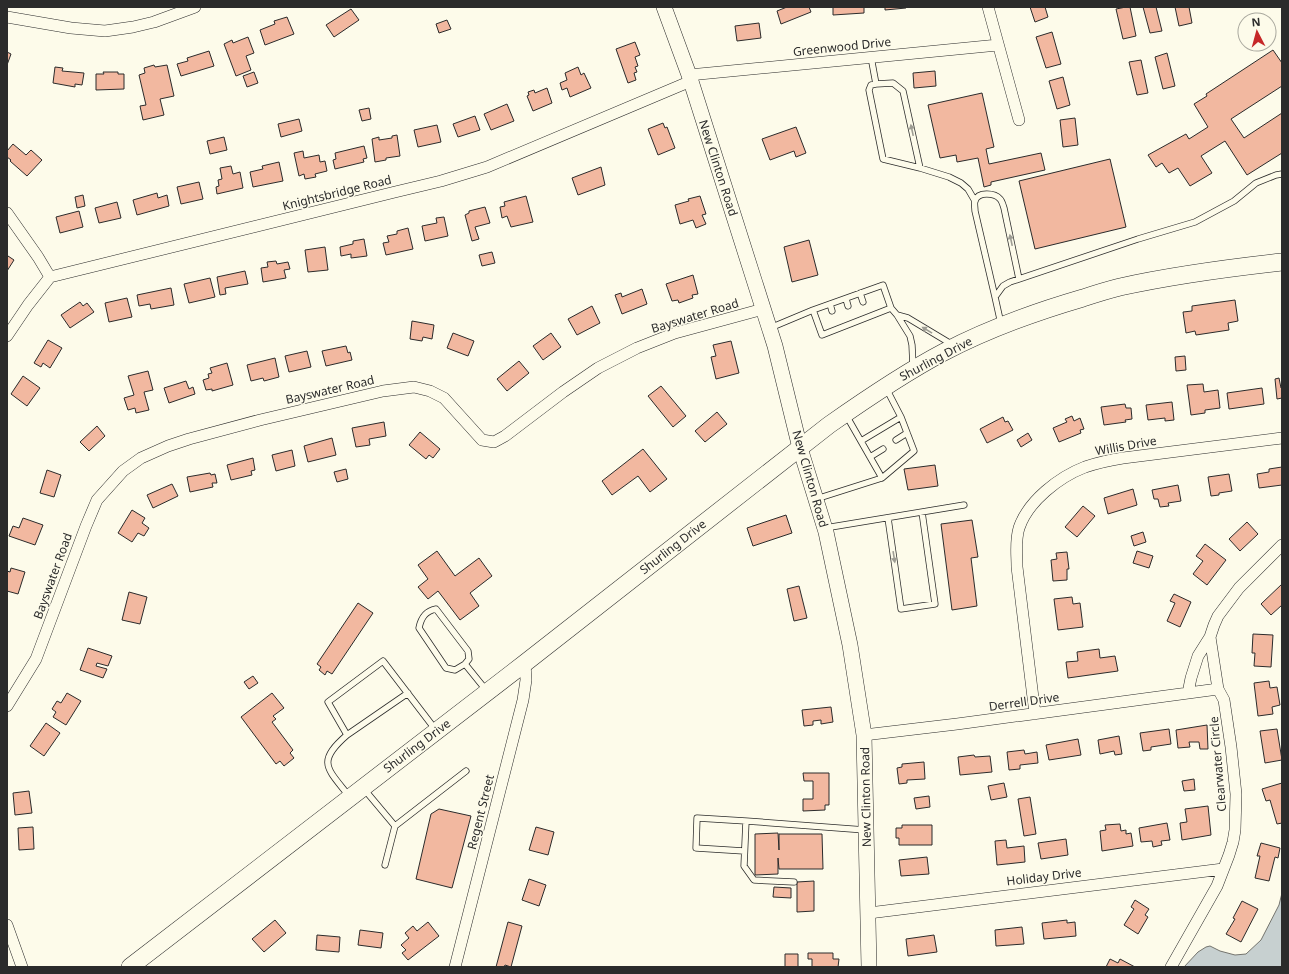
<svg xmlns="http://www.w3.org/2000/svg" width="1289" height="974" font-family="'Noto Sans',sans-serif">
  <rect width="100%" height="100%" fill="#fdfbea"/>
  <!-- water -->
  <path fill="#c7d0d0" stroke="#74746e" d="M1282,893V967H1184L1198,952L1206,947L1210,946L1220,951L1235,955L1246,954L1261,940L1279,905Z"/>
  <!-- building -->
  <path fill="#f2b8a0" stroke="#2b2b2b" d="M787,7H809L811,12L781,24L777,11Z
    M833,7H864V13L833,15Z
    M885,7H906V8L885,10Z
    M1030,7H1045L1048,17L1035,22Z
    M1126,7H1130L1136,36L1123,39L1116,9Z
    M1143,7H1156L1162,31L1150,33Z
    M1175,7H1189L1192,23L1179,26Z
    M351,9L359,20L334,37L326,25Z
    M287,17L294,34L265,45L260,30L275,24L274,21Z
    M447,20L451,29L439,33L436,24Z
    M759,23L761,38L737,41L735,26Z
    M1052,32L1061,64L1046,68L1036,37Z
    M248,37L254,53L246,56L251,70L236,76L224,44L232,40L233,43Z
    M635,42L640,55L635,57L638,66L635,67L637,72L634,73L636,80L628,83L616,49Z
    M1273,50L1282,63V86L1231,119L1244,138L1282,113V153L1247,175L1225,141L1201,156L1212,173L1190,186L1178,168L1169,173L1162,163L1156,167L1148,155L1186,134L1189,139L1208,127L1194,104L1207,96L1206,94Z
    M209,51L214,66L181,76L177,64L188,61L187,58Z
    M7,52L11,54L7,65Z
    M1167,53L1175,86L1163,89L1155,57Z
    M1141,60L1148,93L1137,95L1129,62Z
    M154,65L155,67L167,65L174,96L160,99L164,115L143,120L140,106L146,105L139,75L145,73L144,68Z
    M55,67L63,68L62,71L84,73L82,85L75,84V87L53,83Z
    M578,67L581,75L584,73L591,88L570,97L567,88L562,90L560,83L567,80L565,73Z
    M935,71L936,86L914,88L913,73Z
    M103,72H118V74H124V89L96,90V74H104Z
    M254,72L258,83L247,87L243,76Z
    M1063,77L1070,105L1057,109L1049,81Z
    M547,88L552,103L533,111L527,96L529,95L528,92L534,90L535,93Z
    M982,93L994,147L986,149L989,164L1041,153L1045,170L991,182V185L984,187L978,158L957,162L956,155L940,158L928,105Z
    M507,104L514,121L491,130L484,114Z
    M369,108L371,119L362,121L359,110Z
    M475,116L480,130L458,137L453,124Z
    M1075,118L1078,145L1063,147L1060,120Z
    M299,119L302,131L281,137L278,124Z
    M663,123L665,128L667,127L675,148L658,155L648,129Z
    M437,125L441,142L418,147L414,130Z
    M796,127L806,153L796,157L794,151L770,160L762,139Z
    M397,135L400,156L386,158V160L375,162L372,139L379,137V140L392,138V136Z
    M224,137L227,150L210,154L207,141Z
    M13,144L26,155L31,150L42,160L27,176L10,161L11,160L7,157V151Z
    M364,146L367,158L363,159L364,162L335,169L333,160L336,159L335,153Z
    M303,151L304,158L319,155L320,162L325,161L327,171L315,174L316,177L305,179L304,174L299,176L294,153Z
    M1110,159L1126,227L1035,249L1019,181Z
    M279,162L283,181L253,187L250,172L263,169L262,166Z
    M231,166L233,174L240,172L243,188L217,194L216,187L219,186L218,180L222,179L220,168Z
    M601,167L605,185L578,195L572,178Z
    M199,182L203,199L181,204L177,187Z
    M157,193L158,198L167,195L169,206L137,215L133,200Z
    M83,195L85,206L77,208L75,197Z
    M526,196L533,222L511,227L507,216L502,218L500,207L505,206L504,202Z
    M700,196L706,214L702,215L706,224L696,228L693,220L680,224L675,205L689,201L688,199Z
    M117,202L121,218L99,223L95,208Z
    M485,207L490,223L475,227L479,239L472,241L465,215L469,213V211Z
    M79,211L83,227L60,233L56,217Z
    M444,217L448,236L425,241L422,226L437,223L436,218Z
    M408,228L413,249L386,255L383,243L389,242L387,236L397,234V231Z
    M364,239L367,256L351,258V254L341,256L340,247L353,244V241Z
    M809,240L818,275L792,282L784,247Z
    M325,247L328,270L308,272L305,250Z
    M492,252L495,263L482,266L479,255Z
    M8,256L14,260L7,271V258Z
    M276,261L277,264L288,262L290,269L284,270L286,278L263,282L261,268L268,267L267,262Z
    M245,271L248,284L225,288L226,294L220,295L217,277Z
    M693,275L698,294L692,295L693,298L679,303L678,300L672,301L666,284Z
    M210,278L215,297L189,303L184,284Z
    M171,288L174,305L151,309L150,304L139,306L137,295Z
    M642,289L647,304L622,314L615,295L621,293L622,297Z
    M127,298L132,317L109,322L105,303Z
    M1235,300L1238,321L1228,323L1229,330L1196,335L1195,331L1186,333L1183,312L1192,311V306Z
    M80,302L83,306L87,303L94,312L70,328L61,315Z
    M592,306L600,323L577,335L568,319Z
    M412,321L434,325L432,339L423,337L422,341L410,339Z
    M453,333L474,341L468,356L447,348Z
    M551,333L561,347L543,360L533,346Z
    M48,340L62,348L50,368L43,363L41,367L34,363Z
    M731,341L739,373L716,379L711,357L716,356L713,345Z
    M346,346L348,353L350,352L352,360L326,366L322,351Z
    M307,351L311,367L289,372L285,356Z
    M1185,356L1186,370L1176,371L1175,357Z
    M275,358L279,377L264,381L263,378L251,381L247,365Z
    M519,361L529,373L507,391L497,379Z
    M227,363L233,385L212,391V389L206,390L203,380L209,378L208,374L212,373L210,368Z
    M148,371L153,390L144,392L149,410L136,413L135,408L128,410L124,398L134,395L128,376Z
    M23,376L40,388L27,406L11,394Z
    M1279,378L1281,388H1282V398L1277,399L1275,379Z
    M186,381L189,389L193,387L195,394L169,403L164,388Z
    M1203,384L1204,392L1218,390L1220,408L1205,410V413L1191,415L1187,385Z
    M661,386L686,416L673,427L648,396Z
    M1262,388L1264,404L1229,409L1227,393Z
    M1172,402L1174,420L1165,421V418L1148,420L1146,405Z
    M1125,404L1126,408H1131L1132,419L1125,420L1126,422L1104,425L1101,407Z
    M717,412L727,424L705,442L695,431Z
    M1072,416L1074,421L1080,418L1084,429L1080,430L1081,433L1059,442L1053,428L1067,422L1065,419Z
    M1003,417L1005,422L1008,421L1013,430L987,443L980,429Z
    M384,422L386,436L369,439L370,445L356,447L352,428Z
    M97,426L105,436L89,451L80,442Z
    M420,432L440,449L433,458L429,455L426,459L409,445Z
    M1028,433L1032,440L1021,447L1017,440Z
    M332,438L336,455L308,462L304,446Z
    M643,449L667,479L650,492L638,476L612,495L602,481Z
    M292,450L295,466L276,471L272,455Z
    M253,458L255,470L251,471L252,475L231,480L227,465Z
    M935,465L938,486L908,490L904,469Z
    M1282,467V485L1259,488L1257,474L1269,472V469Z
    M346,469L348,479L337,482L334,472Z
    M47,470L61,475L54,497L40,493Z
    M210,473L211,475L215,474L217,483H212L213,487L190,492L187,477Z
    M1229,474L1232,491L1219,493V495L1211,496L1208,477Z
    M172,484L178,496L153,508L147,495Z
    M1178,485L1181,501L1168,503L1169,506L1160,507L1158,499H1154L1152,490Z
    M1133,489L1137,505L1108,514L1104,498Z
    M1083,506L1095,516L1077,537L1065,527Z
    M132,510L145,518L142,523L149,528L144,536L138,533L132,542L118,533Z
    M786,515L792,533L753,546L747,528Z
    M23,518L43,525L35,545L9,536L13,526L19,528Z
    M972,520L978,557L971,558L977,606L952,610L941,524Z
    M1247,522L1258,534L1240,551L1229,539Z
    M1143,532L1146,542L1134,546L1131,536Z
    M1205,544L1226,560L1207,585L1193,574L1203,561L1196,556Z
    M437,551L455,576L479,558L492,576L470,593L479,606L460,620L438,591L428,599L418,587L428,579L418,565Z
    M1137,551L1153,556L1149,568L1133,563Z
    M1067,552L1069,569H1067V580L1053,581L1051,560L1057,559L1056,553Z
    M11,568L25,572L18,594L7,591V571L10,572Z
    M1282,584V605L1271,615L1261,604Z
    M799,586L807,618L794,621L787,589Z
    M129,592L147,597L140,624L122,620Z
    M1174,594L1191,602L1180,627L1167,621L1175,603L1170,601Z
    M1072,597L1073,604L1080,603L1083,627L1058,630L1054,599Z
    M358,603L373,613L332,674L327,671L325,675L319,670L321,667L317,664Z
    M1253,634L1273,635L1271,667L1254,666L1255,653H1252Z
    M88,648L112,656L108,666L97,663L96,666L107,669L103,678L80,670Z
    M1099,649L1100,658L1115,656L1118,671L1068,678L1066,662L1078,661L1077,652Z
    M253,676L258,683L249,689L244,682Z
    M1269,681L1270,688L1277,687L1280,705L1272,707L1273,714L1258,716L1254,683Z
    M67,693L81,701L66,725L53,717L56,712L52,709L57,701L61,703Z
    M272,693L284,708L273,716L276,719L272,722L293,750L290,753L294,758L284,766L280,761L276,764L241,717Z
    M831,707L833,722L821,724V720L813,721V725L804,726L802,710Z
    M46,723L60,733L44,756L30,746Z
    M1207,725L1208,749H1200L1199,742H1189L1190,747L1178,748L1176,730Z
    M1169,729L1171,744L1151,747V750L1143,751L1140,733Z
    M1277,729L1282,760L1265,763L1260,731Z
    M1119,736L1122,754L1115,755L1114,751L1100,754L1098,740Z
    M1078,739L1081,755L1049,760L1046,745Z
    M1024,750L1025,754L1037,752L1038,763L1020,765V769L1009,770L1007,752Z
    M974,755L975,757L990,756L992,772L960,775L958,757Z
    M924,762L925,779L907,780V783L899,784L897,768L902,767V764Z
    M803,773H829V805H825V810L803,811V799H813V781H804Z
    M1194,779L1195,790L1184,791L1182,781Z
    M1004,783L1007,797L991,800L988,786Z
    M1282,783V823L1277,824L1270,800L1266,801L1262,789Z
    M29,791L32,813L15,815L13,793Z
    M929,796L930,807L916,809L914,798Z
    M1030,797L1036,834L1024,836L1018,799Z
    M1208,806L1211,835L1182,840L1180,823L1187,822L1185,809Z
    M439,809L471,816L452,888L416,879L431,814Z
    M1167,823L1170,840L1161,841L1162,845L1153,847L1152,841L1141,842L1139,828Z
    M1120,824L1121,831L1126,830V834L1131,833L1133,846L1102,851L1100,831L1106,830L1105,825Z
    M902,825H932V845H899V838H896V828H902Z
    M33,827L34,849L19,850L18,828Z
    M536,827L554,832L548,855L529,850Z
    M778,833L779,850V834H822L823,869H779L778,858V874L755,875V834Z
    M1066,839L1068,855L1041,859L1038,843Z
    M1006,840L1007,848L1024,846L1025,862L997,865L995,841Z
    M1261,843L1280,848L1278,858L1275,857L1269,881L1255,878L1260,856H1257Z
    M927,857L929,874L901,876L899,860Z
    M529,879L546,885L539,906L522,900Z
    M814,881V911L797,912V882Z
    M774,887L791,888V898L773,897Z
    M1135,900L1149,909L1145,915L1148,917L1138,934L1124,925L1134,909L1131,907Z
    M1242,901L1258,909L1241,942L1226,934L1235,919L1233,918Z
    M275,920L286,933L264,952L252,939Z
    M1067,920V923L1075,922L1076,936L1044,939L1042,923Z
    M428,922L439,936L408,960L402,953L406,950L401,945L409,938L405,933L413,926L417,931Z
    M508,922L522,926L511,967L505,965L504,967H496Z
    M1022,927L1024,944L996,946L995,930Z
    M360,930L383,933L381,948L358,945Z
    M317,935L340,937L339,952L316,950Z
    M934,935L937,952L908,956L906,939Z
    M808,953H833V959H839L838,967H812V959H808Z
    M785,954H798V967H785Z
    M1110,959L1118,963L1120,959L1135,967H1106Z"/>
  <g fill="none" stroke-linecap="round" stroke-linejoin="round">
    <defs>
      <path id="lane" d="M871,57L876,84
        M920,168L903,91L893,83L876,84L871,85L869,90L883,159L920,168L949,177L961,183L968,189L975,201
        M860,293L863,302
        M995,297L975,211C975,208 974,203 975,201C978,191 995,193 1000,199C1002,201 1003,205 1004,208L1019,279
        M846,299L848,306
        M830,304L832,311
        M813,310L822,335L891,308
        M897,315L908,318L953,345
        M1001,324L995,297L1003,286L1010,282L1138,239L1195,222L1234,201L1256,183L1276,175L1282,174
        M770,328L813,310L883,285L891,308L897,315L910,336L912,345L913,366
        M896,440L907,433
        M861,441L901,417L886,388
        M870,457L883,449
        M882,478L914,451L901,417
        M816,499L882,478L846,415
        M888,518L901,609L935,604L922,512
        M825,528L964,505
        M465,664L455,670L446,668L419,628C421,618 425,611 436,609L468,651L469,659L465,664L486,690
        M347,735L408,693
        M364,789L395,826L466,771
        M349,796C327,768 316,762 347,735L328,702L383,661L435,729
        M746,821L865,830
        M744,851L696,848L697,818L746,821L744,866L754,880L794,882
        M385,865L395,826"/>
      <path id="street" d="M988,7L1019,120
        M7,17L71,28L105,31L133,27L154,22L195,7
        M689,75L998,45
        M7,213L38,257L50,277
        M7,336L28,305L50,277L395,192L441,181L487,167L691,81
        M1188,693L1191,678L1198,656L1210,637L1214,625L1218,616L1239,588L1282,545
        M7,706L36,659L86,526L97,500L123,471L141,458L168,446L189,439L260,420L383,391L414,387L430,391L444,398L482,440L494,442L505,436L563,392L598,368L637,348L675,333L763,309
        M1035,714L1017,567C1017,554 1015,541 1019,528C1028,501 1059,477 1085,467C1097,463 1110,460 1123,458L1282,438
        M864,735L957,724L1218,689
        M869,913L1223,869
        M7,925L22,967
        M455,967L523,700L526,680L525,663
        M1171,967L1217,886L1229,855L1233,842L1235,830L1236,794L1231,747L1224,700L1218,689L1210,637"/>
      <path id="secondary" d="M664,7L689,75L775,346L800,448L826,532L850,645L864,735L869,967"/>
      <path id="primary" d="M130,967L525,663L829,425C866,399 904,373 944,352C988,329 1035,312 1083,298C1095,294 1108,290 1120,287C1174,275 1228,268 1282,262"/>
    </defs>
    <!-- lane casing -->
    <use href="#lane" stroke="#2b2b2b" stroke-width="7"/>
    <!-- street casing -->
    <use href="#street" stroke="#2b2b2b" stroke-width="12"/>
    <!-- secondary casing -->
    <use href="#secondary" stroke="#2b2b2b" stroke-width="16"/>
    <!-- primary casing -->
    <use href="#primary" stroke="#2b2b2b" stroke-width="18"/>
    <!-- lane -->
    <use href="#lane" stroke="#fdfbea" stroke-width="5.5"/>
    <!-- street -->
    <use href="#street" stroke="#fdfbea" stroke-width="11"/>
    <!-- secondary -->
    <use href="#secondary" stroke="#fdfbea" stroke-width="15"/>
    <!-- primary -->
    <use href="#primary" stroke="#fdfbea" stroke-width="17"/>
  </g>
  <!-- one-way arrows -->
  <defs><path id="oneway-solid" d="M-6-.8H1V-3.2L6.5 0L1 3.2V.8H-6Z"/></defs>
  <g fill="#9e9d94">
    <use href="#oneway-solid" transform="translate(912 130) rotate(-102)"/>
    <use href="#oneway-solid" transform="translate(1011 240) rotate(-102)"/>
    <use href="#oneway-solid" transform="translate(927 330) rotate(-149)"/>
    <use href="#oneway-solid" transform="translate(894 557) rotate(81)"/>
  </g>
  <g text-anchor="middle" stroke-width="3" stroke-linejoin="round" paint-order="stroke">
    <!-- street labels -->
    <g font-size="12" fill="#2b2b2b" stroke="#fdfbea">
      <text transform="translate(842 47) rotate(-6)" y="4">Greenwood Drive</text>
      <text transform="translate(718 168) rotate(72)" y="4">New Clinton Road</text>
      <text transform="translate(337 193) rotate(-14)" y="4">Knightsbridge Road</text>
      <text transform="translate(695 316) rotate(-17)" y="4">Bayswater Road</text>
      <text transform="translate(936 359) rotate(-28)" y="4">Shurling Drive</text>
      <text transform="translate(330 390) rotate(-13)" y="4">Bayswater Road</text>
      <text transform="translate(1126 446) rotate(-10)" y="4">Willis Drive</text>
      <text transform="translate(810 479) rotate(74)" y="4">New Clinton Road</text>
      <text transform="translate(673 547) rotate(-38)" y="4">Shurling Drive</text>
      <text transform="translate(53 576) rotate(-70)" y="4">Bayswater Road</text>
      <text transform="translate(1024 702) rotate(-8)" y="4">Derrell Drive</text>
      <text transform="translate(417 746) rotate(-37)" y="4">Shurling Drive</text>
      <text transform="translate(1218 764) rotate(-95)" y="4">Clearwater Circle</text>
      <text transform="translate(866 797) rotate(-91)" y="4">New Clinton Road</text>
      <text transform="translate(481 812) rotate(-76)" y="4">Regent Street</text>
      <text transform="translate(1044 877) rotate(-7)" y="4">Holiday Drive</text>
    </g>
  </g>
  <!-- border -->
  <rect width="1289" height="974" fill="none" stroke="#2b2b2b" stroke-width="16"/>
  <!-- north arrow -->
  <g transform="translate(1257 32) rotate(354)"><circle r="19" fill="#fdfbea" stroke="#a9a89e"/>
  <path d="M0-3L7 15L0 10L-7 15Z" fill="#c62828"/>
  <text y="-6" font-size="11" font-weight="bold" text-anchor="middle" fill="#2b2b2b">N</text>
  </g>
</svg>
